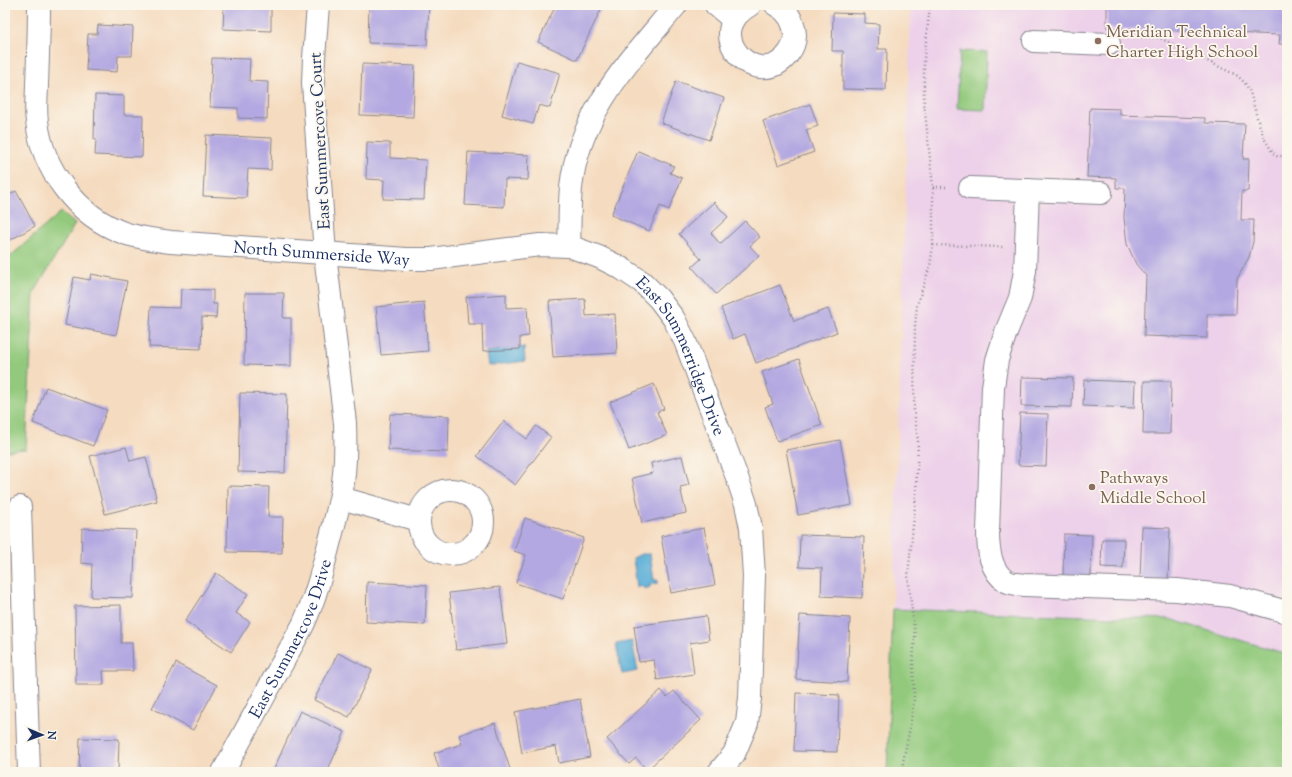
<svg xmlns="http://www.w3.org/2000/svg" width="1292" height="777" font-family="'Sorts Mill Goudy',serif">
  <rect width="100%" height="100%" fill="#fbf7ec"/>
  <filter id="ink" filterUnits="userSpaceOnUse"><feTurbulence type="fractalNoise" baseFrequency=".025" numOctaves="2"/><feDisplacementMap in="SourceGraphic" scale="8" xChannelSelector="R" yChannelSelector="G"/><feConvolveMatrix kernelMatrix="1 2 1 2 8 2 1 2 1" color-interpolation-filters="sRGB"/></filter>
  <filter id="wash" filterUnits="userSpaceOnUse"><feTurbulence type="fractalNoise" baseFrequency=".012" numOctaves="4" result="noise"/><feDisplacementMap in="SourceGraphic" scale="16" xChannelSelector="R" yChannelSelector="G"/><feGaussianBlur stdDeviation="0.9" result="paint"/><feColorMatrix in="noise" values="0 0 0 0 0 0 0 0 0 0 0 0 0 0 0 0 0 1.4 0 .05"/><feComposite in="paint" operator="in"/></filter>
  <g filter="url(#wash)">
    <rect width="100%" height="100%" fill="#f5dbbf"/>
    <!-- built -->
    <path fill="#edd0e9" d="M911,5H1287V654L1169,619L893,609Z"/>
    <!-- green -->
    <path fill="#92c97b" stroke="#567c6c" d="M960,51L987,52L985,110L957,109Z
      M61,212L75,224L34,293L26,449L13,450L5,452V261Z
      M893,609L1169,619L1287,654V772H887Z"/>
    <!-- water -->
    <path fill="#5cafd7" stroke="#3c6f9a" d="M524,347L525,361L488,366L486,352Z
      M641,554H650L654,580H658V583L651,584L650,587L645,589L641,586L637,587L633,558Z
      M632,641L638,671L622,674L616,644Z"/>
    <g id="blocks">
      <!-- building -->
      <path fill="#b3a8e1" d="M224,5H271V31L223,29Z
        M369,5H429L427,45L368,43Z
        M556,5H603L577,60L538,42Z
        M1107,5H1287V44H1279L1280,35L1107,28Z
        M833,13L865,14V23L879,24L878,49H887L886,90L843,89V51H832Z
        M98,25L133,27L132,56H118L117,72L86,70L88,34H97Z
        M212,58L250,59L249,81L268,82L267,119L238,118V108L210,107Z
        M517,61L560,73L550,108L539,105L533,124L502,115Z
        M362,64L415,66L413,117L360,115Z
        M676,81L724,98L709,140L661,123Z
        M95,95L124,96V115H143L142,157L95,155L96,139H94Z
        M810,104L818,126L806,130L814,152L778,165L763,121Z
        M1090,108L1120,109V115L1205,118V123L1245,124L1243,159H1249L1248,191H1242L1241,220H1254L1253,242L1249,257L1237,279L1236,314H1207V338L1144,336L1146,276L1136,264L1127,244L1124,218L1125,188H1116V178L1087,177Z
        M206,135L272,138L271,170L248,169L246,198L203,196Z
        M367,142L390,143V158L426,160L424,200L383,199L384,180L366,179Z
        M638,151L674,166L670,173L682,178L669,210L660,206L649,231L611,215Z
        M468,152L529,155L528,180L505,179L504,207L465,205Z
        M16,191L35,226L5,243V197Z
        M714,202L728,217L711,233L720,244L745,221L760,237L750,246L759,256L716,294L692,267L701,259L679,234Z
        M91,274L127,281L116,335L65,325L74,277L90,280Z
        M780,285L794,321L828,309L837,332L756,363L745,334L733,339L721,308Z
        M181,289L213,290V304H217L216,318L202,317L201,349L149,347L151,307L180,308Z
        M245,293H284L283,318H291V366L244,365Z
        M506,294V308L527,307L529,336L520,337V349L483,351L482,324H468L466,297Z
        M585,299L586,316L615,314L617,353L553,357L549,301Z
        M424,302L428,351L381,355L376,307Z
        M799,359L822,425L777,441L765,407L773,404L762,372Z
        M1022,377L1073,378L1072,407L1021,406Z
        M1084,380L1135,382L1134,408L1083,406Z
        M1144,381H1171L1170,434H1143Z
        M654,384L664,409L657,412L667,435L629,450L610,402Z
        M46,387L107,410L93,446L33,423Z
        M240,393L287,394L285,473L238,472Z
        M1020,413L1048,414L1046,466L1018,465Z
        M390,414L449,416L448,452L388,450Z
        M504,421L527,439L536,426L551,437L515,485L477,456Z
        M840,440L852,505L798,515L786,450Z
        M126,447L130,461L146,457L157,501L105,514L90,456Z
        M682,456L689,485L680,487L686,513L642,523L632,478L653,473L651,463Z
        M228,486L269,487L268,517H283L282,553L227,552Z
        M525,518L584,538L563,599L516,583L526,555L514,551Z
        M1142,527L1170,528L1168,580L1140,579Z
        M82,528L136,530L133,598L91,597L92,564L81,563Z
        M704,528L715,585L671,593L661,536Z
        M1064,534L1092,535L1091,577L1063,576Z
        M800,535L864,537L862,598L821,596L822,568L799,567Z
        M1102,539H1124L1123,568L1101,567Z
        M216,573L248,594L236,613L250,622L231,652L185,621Z
        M367,582L427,585L425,625L366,622Z
        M500,587L507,644L456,650L449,593Z
        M121,605V643H132L133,671H103L104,685H76L75,606Z
        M800,615L850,618L847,682L796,679Z
        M706,616L709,640L690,643L694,674L657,680L654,660L639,662L634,626Z
        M338,653L372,670L349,717L314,700Z
        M176,663L217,685L193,730L152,708Z
        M661,690L667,697L674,691L701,720L647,770L636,758L629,764L607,739Z
        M796,693L839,695L837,752L794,751Z
        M580,699L590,757L559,763L556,746L522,753L515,712Z
        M300,711L345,732L327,772H275L273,771Z
        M495,723L511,772H440L434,753L462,744L459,735Z
        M80,738L119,739L118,772H79Z"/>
    </g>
  </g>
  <g filter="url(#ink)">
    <use href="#blocks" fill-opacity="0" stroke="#88858e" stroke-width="1"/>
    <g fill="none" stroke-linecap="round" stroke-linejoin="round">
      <defs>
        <g id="minor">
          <path id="s1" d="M39,5C39,31 38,58 37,84C37,96 35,109 37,121C42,169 77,216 124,233C139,238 155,240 171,242L406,259H431L540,245L569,246L599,257L621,268L642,282L659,299L674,319L685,341L738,480L746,504L751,528L754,576L750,698L747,723L734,754L719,772"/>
          <path d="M716,5L734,20"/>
          <path d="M750,5C699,33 758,94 788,54C792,49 795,42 795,35C794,21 788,11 776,5"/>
          <path d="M1034,41L1109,44"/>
          <path d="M970,188L1101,193"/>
          <path d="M1028,190L1025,271L1020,298L1006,332L997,360L993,387L988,532C988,549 990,571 1006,581C1010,584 1019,584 1024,585L1177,590L1230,596L1287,612"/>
          <path d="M569,246C570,227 569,207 571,188C578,113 631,60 676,5"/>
          <circle cx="451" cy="522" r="32"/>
          <path d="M341,498L418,520"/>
          <path d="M20,507L29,772"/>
          <path id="s2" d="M223,772L303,625C315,599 322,572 329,544C333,529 337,514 340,499C346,474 346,449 345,423L325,254L313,83L314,58L318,5"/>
        </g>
      </defs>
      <!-- minor casing -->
      <use href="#minor" stroke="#88858e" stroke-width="24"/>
      <!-- path -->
      <path stroke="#88858e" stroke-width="2.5" stroke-dasharray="1 3" stroke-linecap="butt" d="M930,5L924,59V102L933,187V245
        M1129,37L1160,38L1238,76L1245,83L1250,92L1258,121L1264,138L1273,153L1277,156H1287
        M933,187H948
        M902,772L903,762L909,732L914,700L913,660L915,637L908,576L916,496L918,441L914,410L915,326L917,305L930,266L933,245L1005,247"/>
      <!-- minor -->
      <use href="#minor" stroke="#fff" stroke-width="22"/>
    </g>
  </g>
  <!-- markers -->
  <g fill="#8d6e63" stroke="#fbf7ec" stroke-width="1.5">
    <circle cx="1098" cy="41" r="4"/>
    <circle cx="1092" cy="487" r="4"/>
  </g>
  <g text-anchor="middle" stroke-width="3.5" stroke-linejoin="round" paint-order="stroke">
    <!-- education labels -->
    <g font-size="17" fill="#785e54" stroke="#fbf7ec" text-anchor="start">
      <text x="1106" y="37">Meridian Technical<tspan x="1106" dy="20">Charter High School</tspan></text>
      <text x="1100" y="483">Pathways<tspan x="1100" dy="20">Middle School</tspan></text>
    </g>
    <!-- street labels -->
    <g font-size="17" fill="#1b2f5e" stroke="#fbf7ec">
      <text transform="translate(319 141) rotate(-93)" y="6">East Summercove Court</text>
      <text dy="6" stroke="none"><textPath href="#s1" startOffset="464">North Summerside Way</textPath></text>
      <text dy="6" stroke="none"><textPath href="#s1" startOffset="879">East Summerridge Drive</textPath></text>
      <text dy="6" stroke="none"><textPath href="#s2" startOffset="150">East Summercove Drive</textPath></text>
    </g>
  </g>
  <!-- margin -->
  <rect width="1292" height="777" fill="none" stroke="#fbf7ec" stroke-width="20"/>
  <!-- north arrow -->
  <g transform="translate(42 735) rotate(92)" stroke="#fbf7ec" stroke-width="3" paint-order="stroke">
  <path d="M0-3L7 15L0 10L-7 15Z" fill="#1b2f5e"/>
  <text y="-6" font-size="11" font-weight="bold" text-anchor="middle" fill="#1b2f5e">N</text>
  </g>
</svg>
